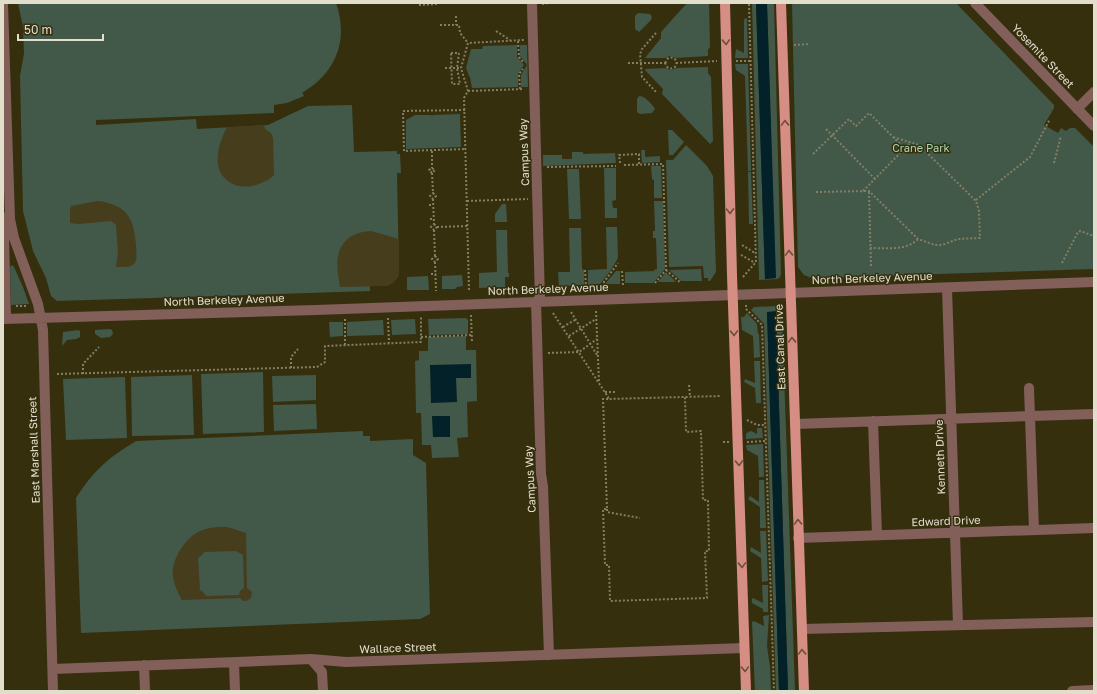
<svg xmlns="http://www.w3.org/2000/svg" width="1097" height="694" font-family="'Golos Text',sans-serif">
  <rect width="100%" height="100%" fill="#352f0e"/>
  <!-- green -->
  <path fill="#425848" d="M18,3H336C349,40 336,73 302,93L304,96L287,103L274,105V113L96,120V125L196,119L197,129L268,125L308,106L352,105L354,152L397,151V154H400L401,173H397L399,275C391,288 384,286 370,286V291L57,301L51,296L46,278L33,251L23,211L20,76L24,53L23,27Z
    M687,3H709L710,47L708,50V56L676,58L670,56L665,58H645L661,38V32Z
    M752,3H756L765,279L775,278L767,3H774L781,274L780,277L778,279L759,280Z
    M792,3H956L1054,105V108L1044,125L1058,133L1061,128L1066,131L1070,128H1075L1094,147V269L812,278L804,275L798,267Z
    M638,13L650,14L652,17L651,20L639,32L635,29V16Z
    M747,18L748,58H735L736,49L744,53V19Z
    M517,45V57L524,65L518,74V87L472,88L470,77L469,76L466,68L471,49H482L483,46Z
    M520,45H527L528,87H521V75L527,65L520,56Z
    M735,64H748L751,171H748L745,76L736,70Z
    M708,67V73L711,77L713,141L710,144L662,94L663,89L645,70V69L665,68L671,70L676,68Z
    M639,96C645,96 652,104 655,109L652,113L640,114L637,112V99Z
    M460,114L461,147L406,149V120L415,115H431L432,116L433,115Z
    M668,130H672L684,142L673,155H669Z
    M686,145L707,166L713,176L716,272L710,281H708V278H704L703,266L669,267L666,160H673Z
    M641,150H645V157L660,156V162L642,163Z
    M572,152H583V154L615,153L616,163L543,166V155H562V159H572Z
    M651,166H661L662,198H654V180L652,179Z
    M604,168H616V200L612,201L613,208H617V218H605Z
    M567,169H579L581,219H569Z
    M748,172H751L753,224H749Z
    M654,201H663L665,269L653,283H625V272L654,271V270L657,269L656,238H653V231H655Z
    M502,204H506L507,222H495V214Z
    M606,227H617L618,258L611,270L600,284L588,285V270L607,269Z
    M569,228H581L582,269L584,270V285L559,286L558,272H570Z
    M496,230H507L508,273H509V277H505V287L479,288V273L497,272Z
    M12,265L14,267L23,287L29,304L11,305L10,267Z
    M701,269L702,281H681L669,270Z
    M616,271H620V284H605Z
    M666,272L676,282H658Z
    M462,275L463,286L457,287L455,289H442V276Z
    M428,276L429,290H407V277Z
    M776,306L779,309L780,315H782L795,691H788L776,312H767L779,691H776L764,324L751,310L754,307Z
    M747,313L757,324L758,334H759L760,357L754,358L753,336L742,330L741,317H744Z
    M466,318L468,320V334L429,335L428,319Z
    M415,319L416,334L392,335L391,320Z
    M383,320L384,335L347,336V322Z
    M329,322H343V336L330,337Z
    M110,329L112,330L113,334L110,337L101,338L95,334V330Z
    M78,330L80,331V337L76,339L67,340L62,346L63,332Z
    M466,336V350H476L477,401L467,402L468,437L457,438L459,457L432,458L431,445H422L421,413H416L415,361L419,360V351H428V337Z
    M754,361H760L761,403H756L755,388L744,382L745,379L755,383Z
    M263,372L264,432L203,434L201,374Z
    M192,375L194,435L132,436L131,377Z
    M316,375V400L273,402L272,376Z
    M125,377L127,438L66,440L63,379Z
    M316,404L317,429L274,431L273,405Z
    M757,428H762L763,438L746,439V434L748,432L751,431L757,434Z
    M363,431V436H370V441L413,439V455L426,463L430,614L420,619L81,633L76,498C94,470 108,458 136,441Z
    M763,444L764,477H759L758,456L747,450L746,445Z
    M759,480H764L766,528H760V507L748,499L750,496L759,502Z
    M760,531H766L768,581L762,582L761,558L750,551L751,547L761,553Z
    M762,585H768V612H763V609L752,603V599L753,598L763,603Z
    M769,615L767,646L770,667L771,691H755L752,622L754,621L764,626L763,616Z"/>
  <!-- sand -->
  <path fill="#453d1c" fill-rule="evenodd" d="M264,125L265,129L271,133L273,138L274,175C268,181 260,184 252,186C244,187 238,187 231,183C210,171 218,144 227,127Z
    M98,201C127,205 134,218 136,245C136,250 138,260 134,264C130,268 121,267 116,267L118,252L116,225L111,221L79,224L70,223V211L71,206Z
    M371,231L399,239V275L393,283L387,286L340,287C337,269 333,250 350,237C357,233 364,231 371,231Z
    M217,527H227L246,533L247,588L252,592L251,598L246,601H243L240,598L182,600C178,593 174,584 173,577C171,560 184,540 198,532C204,529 210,528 217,527ZM236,551L243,555L244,588L240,591L239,595L206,596L204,593L200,590L198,558L202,555L204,552Z"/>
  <!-- water -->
  <path fill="#032128" d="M756,3H767L776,278L765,279Z
    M776,311L788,691H779L767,312Z
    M471,364V378H456L457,402L431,403L430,365Z
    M432,416H450V437H433Z"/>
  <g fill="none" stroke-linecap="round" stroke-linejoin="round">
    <!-- path -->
    <path stroke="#837f65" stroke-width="2" stroke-dasharray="2 2" stroke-linecap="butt" d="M542,4L550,3
      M419,5L439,4
      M456,16V25
      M440,25H459L460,33L468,43
      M496,31L510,40
      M656,33L642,49L640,54L642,77L657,93
      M518,41L519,57L523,62
      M794,45L810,44
      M451,53H459L457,68L460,84H452Z
      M665.5 63a5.5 5.5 0 1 1 11 0a5.5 5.5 0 1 1-11 0Z
      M736,61H751
      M628,63H665
      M676,63L717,61
      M445,68H461
      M520,89L519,74L523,69
      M468,91L524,89
      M465,110L403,111L404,151L466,149
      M826,129L875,179
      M432,151V168
      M813,154L849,119L856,126L869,113L904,148
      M620,163L619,155L639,154V165
      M1054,163L1061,136
      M624,165L663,164L666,270L654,284
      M547,167L616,166
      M432,168L435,170L432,173L429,170Z
      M432,173L433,193
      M863,191L910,143
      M816,192L869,191L918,239L935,245H942L958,239L980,238L979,211L976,201L919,145L893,137
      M869,192L871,267
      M433,193L436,196L433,199L430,196Z
      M433,199L434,224
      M976,200L1030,157L1050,119
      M467,201L528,199
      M429,205H433
      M430,219H434
      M434,224L437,227L434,230L431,227Z
      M437,227L468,226
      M434,230L435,256
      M742,245L755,253
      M870,248C885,248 907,251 918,239
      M741,255L755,263
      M435,256L438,259L435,262L432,259Z
      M435,262L436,291
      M1062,263L1078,232L1080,231L1091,235L1094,234
      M585,270L586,287
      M666,270L681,283
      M622,271L623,285
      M431,274H436
      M743,277L756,262L749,3
      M601,286L618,263
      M469,290L464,98L468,91L461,68L468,43L524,40
      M746,305V309L762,325L774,691
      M16,306H27
      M596,311L599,382
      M571,312L597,355
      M553,313L608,397V399L721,396
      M471,315L472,343
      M388,318L389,343
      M345,319V345
      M563,327L575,320
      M569,336L596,319
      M421,337L472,335
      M548,353L579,352L597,339
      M291,368V357L298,349
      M57,374L317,367L325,362V346L421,342V317
      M83,374V364L99,347
      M689,385L690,397
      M605,392H617
      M608,399H603L607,509H603L605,565H609L610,601L707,598L705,551H709L708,500H703L701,431L686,432L685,397
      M747,420L757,425H765
      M723,442H729
      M747,442L765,441
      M607,509V512L640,518"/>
    <!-- minor -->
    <path stroke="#835f5a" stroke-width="10" d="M532,3L540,301
      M975,3L1094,126
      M3,5L10,219L14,238L38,304L43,330L53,691
      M1077,109L1094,92
      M947,288L958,625
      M536,301L541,474L543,486L549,655
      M6,318L4,234L8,216
      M3,319L316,310L1094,282
      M1029,388L1034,530
      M873,421L877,535
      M795,424L1094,414
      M798,538L1094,528
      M802,629L1094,622
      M311,659L322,672L323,691
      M234,663L235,691
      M144,665L145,691
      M53,669L311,659L346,662L744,648
      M1072,691L1094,690"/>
    <!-- major -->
    <path stroke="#d68d84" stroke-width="10" d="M725,3L732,275L746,691
      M781,3L804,691"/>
  </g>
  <!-- one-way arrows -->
  <defs><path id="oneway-chevron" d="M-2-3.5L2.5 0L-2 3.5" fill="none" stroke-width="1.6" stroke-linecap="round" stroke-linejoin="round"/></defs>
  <g stroke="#6d5037">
    <use href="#oneway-chevron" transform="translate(726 42) rotate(88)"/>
    <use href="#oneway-chevron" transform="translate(785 123) rotate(-92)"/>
    <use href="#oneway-chevron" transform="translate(730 211) rotate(89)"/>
    <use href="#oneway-chevron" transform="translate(789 253) rotate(-92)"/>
    <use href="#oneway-chevron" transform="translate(734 333) rotate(88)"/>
    <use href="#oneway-chevron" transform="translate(792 340) rotate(-92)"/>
    <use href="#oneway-chevron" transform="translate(739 463) rotate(88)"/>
    <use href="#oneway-chevron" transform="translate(798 522) rotate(-92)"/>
    <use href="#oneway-chevron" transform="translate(742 565) rotate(88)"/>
    <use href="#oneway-chevron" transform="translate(802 652) rotate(-92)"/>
    <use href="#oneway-chevron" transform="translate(745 669) rotate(88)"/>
  </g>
  <g text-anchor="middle" stroke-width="3" stroke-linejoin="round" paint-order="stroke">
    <!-- street labels -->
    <g font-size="11" fill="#e1decc" stroke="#352f0e">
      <text transform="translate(1043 56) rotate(46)" y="4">Yosemite Street</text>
      <text transform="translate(524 152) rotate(-92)" y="4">Campus Way</text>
      <text transform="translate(872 278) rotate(-2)" y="4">North Berkeley Avenue</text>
      <text transform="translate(548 289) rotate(-2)" y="4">North Berkeley Avenue</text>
      <text transform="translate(224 300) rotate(-2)" y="4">North Berkeley Avenue</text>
      <text transform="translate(780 347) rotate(-92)" y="4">East Canal Drive</text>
      <text transform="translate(34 450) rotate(-92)" y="4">East Marshall Street</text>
      <text transform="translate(940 457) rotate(-92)" y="4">Kenneth Drive</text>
      <text transform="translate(530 479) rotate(-93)" y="4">Campus Way</text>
      <text transform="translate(946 521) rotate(-2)" y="4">Edward Drive</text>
      <text transform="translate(398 648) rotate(-2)" y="4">Wallace Street</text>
    </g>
    <!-- park labels -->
    <g font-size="11" fill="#a4d8b1" stroke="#352f0e">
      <text x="921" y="152">Crane Park</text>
    </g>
  </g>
  <!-- border -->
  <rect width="1097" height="694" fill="none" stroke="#e1decc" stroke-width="8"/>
  <!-- scale -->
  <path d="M18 34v6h85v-6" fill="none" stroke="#e1decc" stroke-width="2"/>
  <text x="24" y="34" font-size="12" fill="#e1decc" stroke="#352f0e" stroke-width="3" paint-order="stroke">50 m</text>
</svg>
